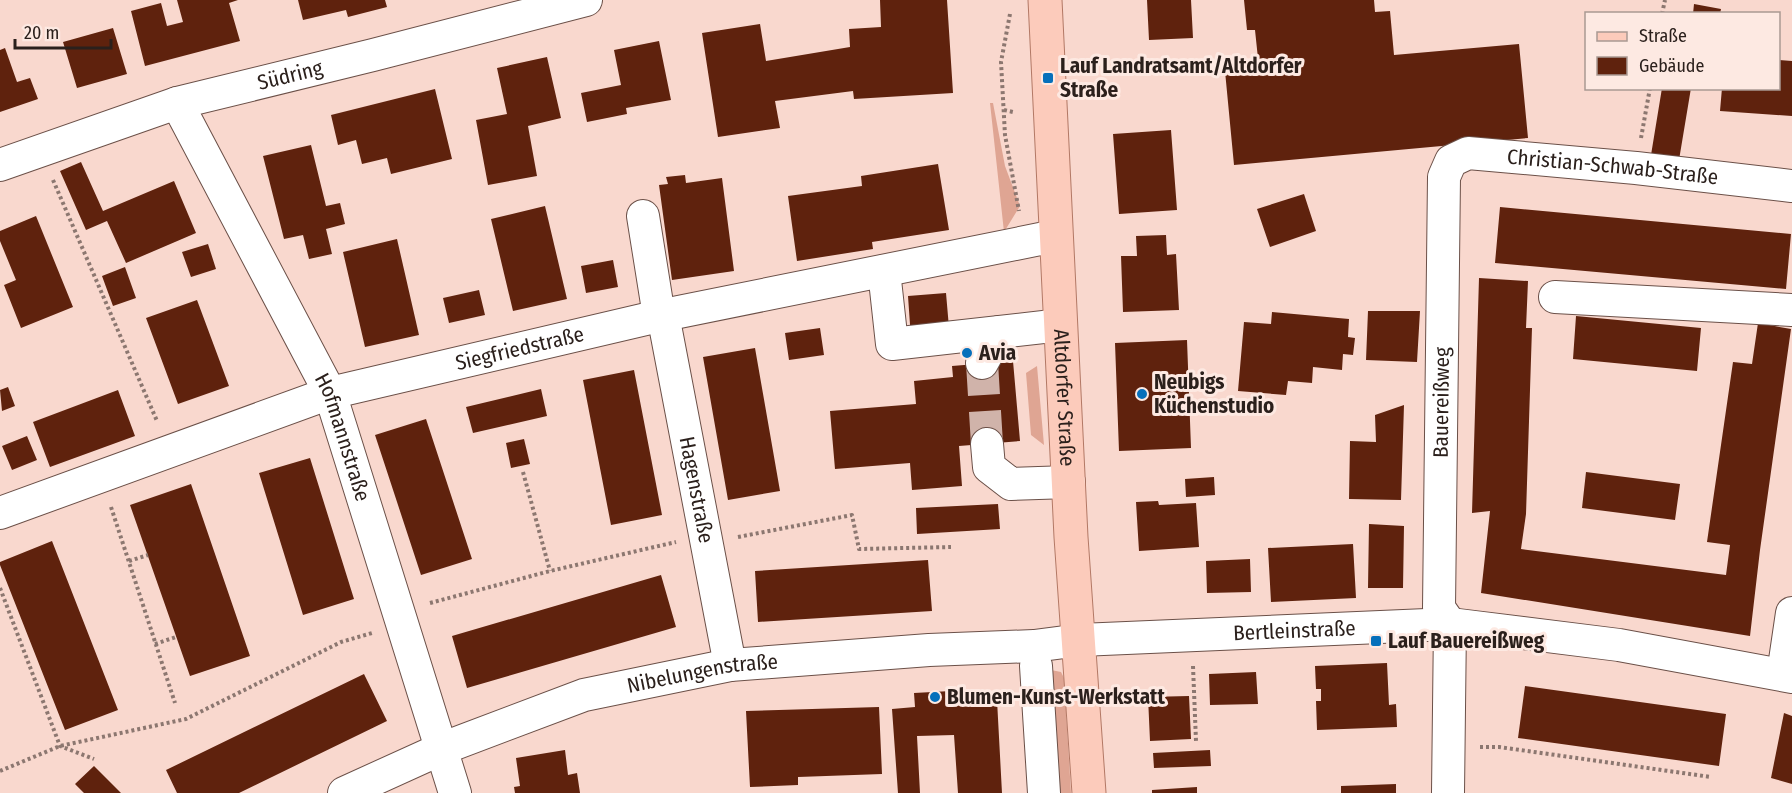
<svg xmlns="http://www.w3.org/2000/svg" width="1792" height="793" font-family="'Fira Sans Condensed',sans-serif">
  <rect width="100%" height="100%" fill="#f9d8ce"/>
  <!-- green -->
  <path fill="#dfa593" d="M990,103H993L1005,166L1020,206L1004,232Z
    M1037,366L1044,445L1031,435L1026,373Z
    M1051,670L1061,672L1064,678L1071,793H1054Z"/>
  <!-- building -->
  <path fill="#5f220d" d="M177,0H238L229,3L240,41L145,66L131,11L161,3L167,26L183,22Z
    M298,0H385L387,7L348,17L346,10L303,20Z
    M880,0H947L953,93L854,99L853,91L775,101L780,128L718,137L702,33L760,24L766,61L850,47L849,29L881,27Z
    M1147,0H1191L1193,38L1149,40Z
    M1244,0H1374L1375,12L1390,11L1394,55L1519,44L1528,138L1234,165L1225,71L1259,68L1255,30H1247Z
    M1694,4L1721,9L1720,14H1693Z
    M113,28L127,74L77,88L63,42Z
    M659,41L671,100L626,108L627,114L587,122L581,93L621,85L614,50Z
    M5,48L17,82L30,78L38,99L0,112V50Z
    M547,57L561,118L528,126L537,176L488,185L476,120L507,114L497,68Z
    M1779,60L1792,61V116L1720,111L1722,88H1779Z
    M1662,88H1691L1679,160L1651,155Z
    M435,89L452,159L391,174L387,158L362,164L356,140L338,145L331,115Z
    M1171,130L1177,210L1119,214L1113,134Z
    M311,145L326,206L340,203L345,224L326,229L332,254L309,259L303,235L284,239L263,156Z
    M81,162L103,211L174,181L196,233L126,263L107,221L86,230L60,171Z
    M938,164L949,230L872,242L873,249L797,261L788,196L862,186L861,176Z
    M685,175L686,183L722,178L734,271L672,280L659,185L668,184L666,177Z
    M1304,194L1316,231L1270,247L1257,209Z
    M545,206L567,299L513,311L491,219Z
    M1500,207L1791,234L1786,289L1495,263Z
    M36,216L73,307L21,328L4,285L16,280L0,241V231Z
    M1166,235L1167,255L1176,254L1179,310L1123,312L1121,256H1137L1136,236Z
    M397,239L419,335L365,347L343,252Z
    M208,244L216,269L191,277L182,252Z
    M613,260L618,287L586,293L581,266Z
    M125,267L136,298L113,306L102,276Z
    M1479,278L1528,281L1526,328H1532L1526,514L1521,549L1726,575L1730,545L1707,542L1733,362L1752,364L1758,323L1791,329L1760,550L1750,636L1481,593L1490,511L1472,513Z
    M479,290L485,315L449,323L443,298Z
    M946,293L951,351L912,353L908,296Z
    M197,300L229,386L178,404L146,318Z
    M1368,311H1420L1417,362L1366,360Z
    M1272,312L1349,319L1348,337L1355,338L1353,355L1343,354L1342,370L1313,367L1312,383L1288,381L1286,395L1238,391L1244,322L1271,324Z
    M1576,316L1701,328L1697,371L1573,359Z
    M820,328L824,355L789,360L785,333Z
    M1187,340L1191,448L1119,451L1115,343Z
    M755,348L780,491L728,500L703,357Z
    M1013,361L1020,441L959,446L962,486L912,490L910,463L835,469L830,411L916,404L914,381L953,377L952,366Z
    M634,370L662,515L611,525L583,380Z
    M8,387L15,406L2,411L0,390Z
    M541,389L547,416L473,433L466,407Z
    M118,390L135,436L50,467L33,422Z
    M1404,405L1401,500L1349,499L1350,441L1376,442L1375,415Z
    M426,419L472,559L421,575L375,435Z
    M27,436L37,460L12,470L2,446Z
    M524,439L530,464L511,468L506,443Z
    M310,458L354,599L303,615L259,473Z
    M1586,472L1680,484L1675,520L1582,508Z
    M1214,477L1215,495L1186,497L1185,479Z
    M191,484L250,656L190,676L130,505Z
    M1158,501L1159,505L1196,503L1199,547L1139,551L1136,502Z
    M998,504L1000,529L917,534L916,508Z
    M1369,524L1404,526L1403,588H1368Z
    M52,541L118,710L65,730L0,565V562Z
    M1353,544L1356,598L1271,602L1268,548Z
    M1250,559L1251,592L1207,593L1206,561Z
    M928,560L932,611L758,622L755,571Z
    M661,575L676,627L467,688L452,636Z
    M1387,663L1389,705L1396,704L1397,727L1317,730L1316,701H1321V689H1316L1315,666Z
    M1256,672L1258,704L1210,705L1209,674Z
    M364,674L387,721L239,793H177L166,770Z
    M1525,686L1726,714L1719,766L1518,738Z
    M951,691V702L997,700L1002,793H958L954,735L917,736L920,793H898L892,709L915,707L914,693Z
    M1189,696L1191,739L1150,741L1148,697Z
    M879,707L882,774L798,777V785L750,787L746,711Z
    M1784,713L1792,716V784L1771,778Z
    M565,750L568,775L577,773L580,793H515L514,787L520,786L516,758Z
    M1210,750L1211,766L1154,768L1153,753Z
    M94,766L121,793H84L75,784Z
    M1396,784V793H1341V786Z
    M1197,787V793H1152V790Z"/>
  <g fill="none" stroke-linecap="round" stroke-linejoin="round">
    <!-- minor-tunnel -->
    <path stroke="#d0b3aa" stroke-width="32" stroke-dasharray="32 16" stroke-linecap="butt" d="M982,363L987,444"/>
    <defs>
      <g id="minor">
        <path id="s1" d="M177,103L330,393L455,793"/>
        <path id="s2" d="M0,165L177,103L373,55L586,0"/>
        <path d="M643,216L659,316"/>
        <path d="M884,271L892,344L1061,325"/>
        <path d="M1555,297L1792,310"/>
        <path id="s3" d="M663,315L730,665"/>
        <path d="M982,363L999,332"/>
        <path d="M987,444L989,467L1011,484L1069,482"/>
        <path id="s4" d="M0,513L330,393L659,316L1055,236"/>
        <path d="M1036,666L1044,793"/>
        <path d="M1783,674L1792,613"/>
        <path id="s5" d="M344,793L441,749L584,695L730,665L929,650L1034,646L1080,640L1450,624L1619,645L1792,677"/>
        <path id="s6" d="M1448,793L1450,624L1439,608L1444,177L1451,161L1468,153L1636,168L1792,186"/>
      </g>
      <g id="major">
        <path id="s7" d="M1045,0L1071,537L1089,793"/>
      </g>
    </defs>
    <!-- minor casing -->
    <use href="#minor" stroke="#6b5048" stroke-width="34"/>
    <!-- major casing -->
    <use href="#major" stroke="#b27865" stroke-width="35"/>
    <!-- path -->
    <path stroke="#8c7770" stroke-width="4" stroke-dasharray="3 3" stroke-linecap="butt" d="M1010,14L1001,62L1005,135L1019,211
      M1662,14L1665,0
      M1004,110L1013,112
      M1641,138L1650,88
      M53,180L157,421
      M523,472L550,571
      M111,507L175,703
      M738,537L852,515L859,549L951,547
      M129,561L148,555
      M0,588L60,746L94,759
      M430,603L550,571L676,542
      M155,644L176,637
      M1193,666L1196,741
      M1480,747H1499L1711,777
      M0,771L60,746L186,719L341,642L372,633"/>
    <!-- minor -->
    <use href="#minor" stroke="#fff" stroke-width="32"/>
    <!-- major -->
    <use href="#major" stroke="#fccbbb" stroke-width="33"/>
  </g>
  <!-- markers -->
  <g fill="#0670bb" stroke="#fde9e2" stroke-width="2">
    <rect x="1042" y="72" width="12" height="12" rx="3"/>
    <circle cx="967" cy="353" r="6"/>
    <circle cx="1142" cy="394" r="6"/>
    <rect x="1370" y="635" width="12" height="12" rx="3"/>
    <circle cx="935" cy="697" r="6"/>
  </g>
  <g text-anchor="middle" stroke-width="6" stroke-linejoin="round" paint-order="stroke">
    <!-- poi labels -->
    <g font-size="21" font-weight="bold" fill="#2b201c" stroke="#fde9e2" text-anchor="start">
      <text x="1060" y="73">Lauf Landratsamt/Altdorfer<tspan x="1060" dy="24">Straße</tspan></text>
      <text x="979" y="360">Avia</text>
      <text x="1154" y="389">Neubigs<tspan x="1154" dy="24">Küchenstudio</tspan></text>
      <text x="1388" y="648">Lauf Bauereißweg</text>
      <text x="947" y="704">Blumen-Kunst-Werkstatt</text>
    </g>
    <!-- street labels -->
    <g font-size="21" fill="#2b201c" stroke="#fde9e2">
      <text dy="7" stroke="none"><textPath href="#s2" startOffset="304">Südring</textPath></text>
      <text dy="7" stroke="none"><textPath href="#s6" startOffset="801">Christian-Schwab-Straße</textPath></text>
      <text dy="7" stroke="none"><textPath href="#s4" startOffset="546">Siegfriedstraße</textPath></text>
      <text dy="7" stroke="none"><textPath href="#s7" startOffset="398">Altdorfer Straße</textPath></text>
      <text dy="7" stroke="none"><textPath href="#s6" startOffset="394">Bauereißweg</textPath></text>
      <text dy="7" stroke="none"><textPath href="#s1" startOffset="374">Hofmannstraße</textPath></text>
      <text dy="7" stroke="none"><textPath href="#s3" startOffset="178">Hagenstraße</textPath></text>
      <text dy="7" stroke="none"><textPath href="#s5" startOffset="974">Bertleinstraße</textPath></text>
      <text dy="7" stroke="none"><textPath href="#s5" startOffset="380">Nibelungenstraße</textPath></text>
    </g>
  </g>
  <!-- legend -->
  <rect x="1585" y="12" width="195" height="78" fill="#fde9e2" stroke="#a99993" stroke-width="1.5"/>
  <rect x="1597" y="32" width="30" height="9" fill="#fccbbb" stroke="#a99993" stroke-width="1.5"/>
  <text x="1639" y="42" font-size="18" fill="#2b201c">Straße</text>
  <rect x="1597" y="57" width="30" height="18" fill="#5f220d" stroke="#a99993" stroke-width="1.5"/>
  <text x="1639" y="72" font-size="18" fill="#2b201c">Gebäude</text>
  <!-- scale -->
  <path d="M15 39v9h96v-9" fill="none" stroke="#2b201c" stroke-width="3"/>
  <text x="24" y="39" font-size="18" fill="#2b201c" stroke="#fde9e2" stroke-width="4.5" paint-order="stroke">20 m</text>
</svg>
